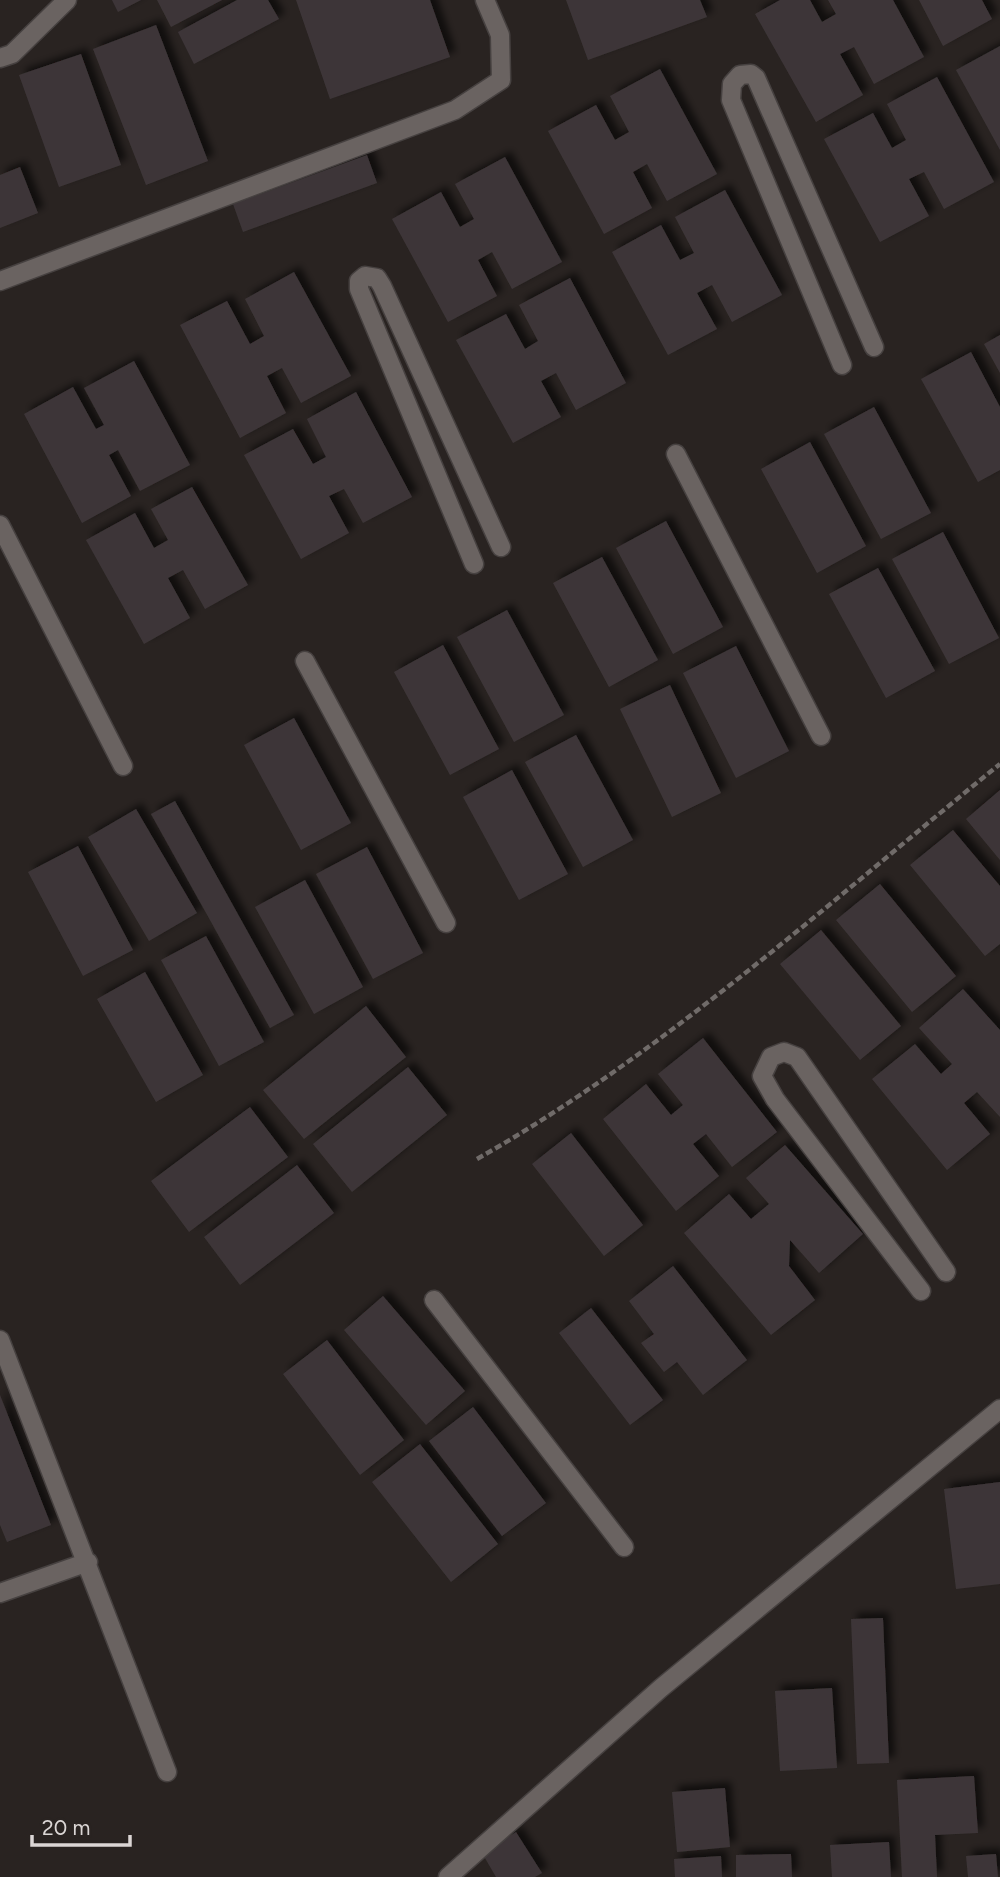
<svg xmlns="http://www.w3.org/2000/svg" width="1000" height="1877" font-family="Figtree,sans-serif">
  <defs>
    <filter id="shadow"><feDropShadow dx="6" dy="-6" stdDeviation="3.5" flood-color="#0009"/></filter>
  </defs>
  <rect width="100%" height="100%" fill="#292321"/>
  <!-- building -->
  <path fill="#3d3638" filter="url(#shadow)" d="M112,0H141L118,12Z
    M157,0H222L171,27Z
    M237,0H268L279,19L194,64L178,32Z
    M296,0H430L450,57L330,99Z
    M566,0H700L707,17L588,60Z
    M780,0H810L822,22L836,14L828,0H893L924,57L874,84L854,47L840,54L863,95L816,122L755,14Z
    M919,0H982L992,19L943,46Z
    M156,25L208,161L146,185L93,49Z
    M1000,46V150L956,70Z
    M81,54L121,165L59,187L19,75Z
    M660,69L717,174L667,201L647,164L633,172L652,208L604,234L548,131L596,105L615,140L629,132L610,96Z
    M937,77L994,182L944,209L924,172L909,179L929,216L880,242L824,139L873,113L892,148L906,140L887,104Z
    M367,155L377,183L243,232L233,204Z
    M505,157L562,262L512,289L492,252L478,260L497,296L448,322L392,219L441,192L460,227L474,219L455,184Z
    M20,167L38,213L0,228V175Z
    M725,190L782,295L732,322L712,285L697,293L717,329L668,355L612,252L661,225L680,260L694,253L675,217Z
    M294,272L351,376L301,403L282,368L267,376L286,413L240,438L180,325L227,301L250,344L264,336L245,299Z
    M570,278L626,383L576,410L556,373L541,381L561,417L513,443L456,340L506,314L525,349L538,341L519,305Z
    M1000,335V373L984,344Z
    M971,352L1000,407V470L978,482L921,379Z
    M134,361L190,465L140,491L118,450L109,455L131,496L82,523L24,414L73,387L96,429L104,425L84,388Z
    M356,392L412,497L363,523L344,489L329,496L349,533L301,559L244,455L293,429L313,464L326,457L307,419Z
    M874,407L931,513L881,539L824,434Z
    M810,442L866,546L817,573L761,469Z
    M192,487L248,585L205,609L183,570L168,578L190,618L144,644L86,540L135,513L154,548L168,540L151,509Z
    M666,521L723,627L673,654L616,548Z
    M943,532L999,638L949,664L892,559Z
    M602,557L658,660L609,687L553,583Z
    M878,568L935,671L886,698L829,594Z
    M507,610L564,715L514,742L457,637Z
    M443,645L499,749L450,775L394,672Z
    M736,646L789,751L736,778L683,673Z
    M670,685L721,793L672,817L620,709Z
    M294,718L351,823L301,850L244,745Z
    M576,735L633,840L583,867L525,762Z
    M512,770L568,874L519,900L463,797Z
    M1000,790V860L966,819Z
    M175,801L294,1015L270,1028L151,814Z
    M136,809L197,913L149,941L88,837Z
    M953,830L1000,886V944L985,956L910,865Z
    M78,846L133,950L83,976L28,872Z
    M367,847L423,953L373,979L316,874Z
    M305,880L363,987L314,1014L255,907Z
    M880,884L956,976L912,1012L836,920Z
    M821,930L901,1026L860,1060L780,964Z
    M206,936L264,1042L219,1066L161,960Z
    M145,972L203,1075L156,1102L97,999Z
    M963,989L1000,1030V1117L977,1092L964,1103L990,1134L947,1170L872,1079L915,1044L941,1074L952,1064L919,1028Z
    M366,1006L406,1057L304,1139L263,1090Z
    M703,1038L777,1132L732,1167L706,1134L693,1144L719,1176L676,1211L603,1119L646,1084L671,1115L683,1105L658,1074Z
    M408,1067L447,1115L352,1192L313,1144Z
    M250,1107L288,1157L189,1232L151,1181Z
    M571,1133L643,1225L604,1256L532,1164Z
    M785,1145L863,1234L819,1273L790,1240L789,1266L815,1300L771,1335L684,1233L729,1194L751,1219L769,1204L746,1178Z
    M297,1165L334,1213L240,1285L204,1237Z
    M673,1266L747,1360L703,1395L677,1362L664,1372L641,1343L654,1334L629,1301Z
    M383,1296L465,1391L426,1425L344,1330Z
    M591,1308L663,1400L630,1425L559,1333Z
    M327,1340L404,1440L360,1475L283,1374Z
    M0,1395L51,1525L7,1542L0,1525Z
    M473,1407L546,1503L502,1536L429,1441Z
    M420,1444L498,1544L451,1582L372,1482Z
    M1000,1482V1584L956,1589L944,1489Z
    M883,1618L889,1763L857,1764L851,1619Z
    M832,1688L837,1768L780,1771L775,1691Z
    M974,1776L978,1833L935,1835L937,1877H902L897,1780Z
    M725,1788L730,1847L677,1852L672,1792Z
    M516,1832L542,1873L535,1877H496L482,1853Z
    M889,1842L891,1877H832L830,1845Z
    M791,1854L792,1877H736V1855Z
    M996,1854L998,1877H968L966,1856Z
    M721,1856L722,1877H675L674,1859Z"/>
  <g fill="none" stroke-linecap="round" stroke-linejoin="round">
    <defs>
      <path id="service" d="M842,365L731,100L732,84L740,75L751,74L756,78L874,347
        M676,454L821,736
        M0,525L123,766
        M474,564L359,289V281L365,276L377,278L382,286L501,547
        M305,661L446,923
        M921,1291L775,1099L762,1076L771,1057L784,1052L797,1057L946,1272
        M434,1300L624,1547"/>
      <path id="minor" d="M0,58L12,54L67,0
        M0,281L455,110L501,80L500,35L485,0
        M0,1340L167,1772
        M0,1593L88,1562
        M448,1877L661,1688L1000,1409"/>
    </defs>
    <!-- service casing -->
    <use href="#service" stroke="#464140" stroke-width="21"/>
    <!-- minor casing -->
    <use href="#minor" stroke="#464140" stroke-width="21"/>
    <!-- path -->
    <path stroke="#706b69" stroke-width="4.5" stroke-dasharray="7 3.5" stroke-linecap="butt" d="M477,1159C664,1053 833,899 1000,764"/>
    <!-- service -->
    <use href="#service" stroke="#6a6361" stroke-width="18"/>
    <!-- minor -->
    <use href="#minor" stroke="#6a6361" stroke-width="18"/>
  </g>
  <!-- scale -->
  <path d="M32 1835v10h98v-10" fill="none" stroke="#dbd6d5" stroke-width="3.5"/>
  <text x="42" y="1835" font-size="21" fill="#dbd6d5" stroke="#292321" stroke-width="5" paint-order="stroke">20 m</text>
</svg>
